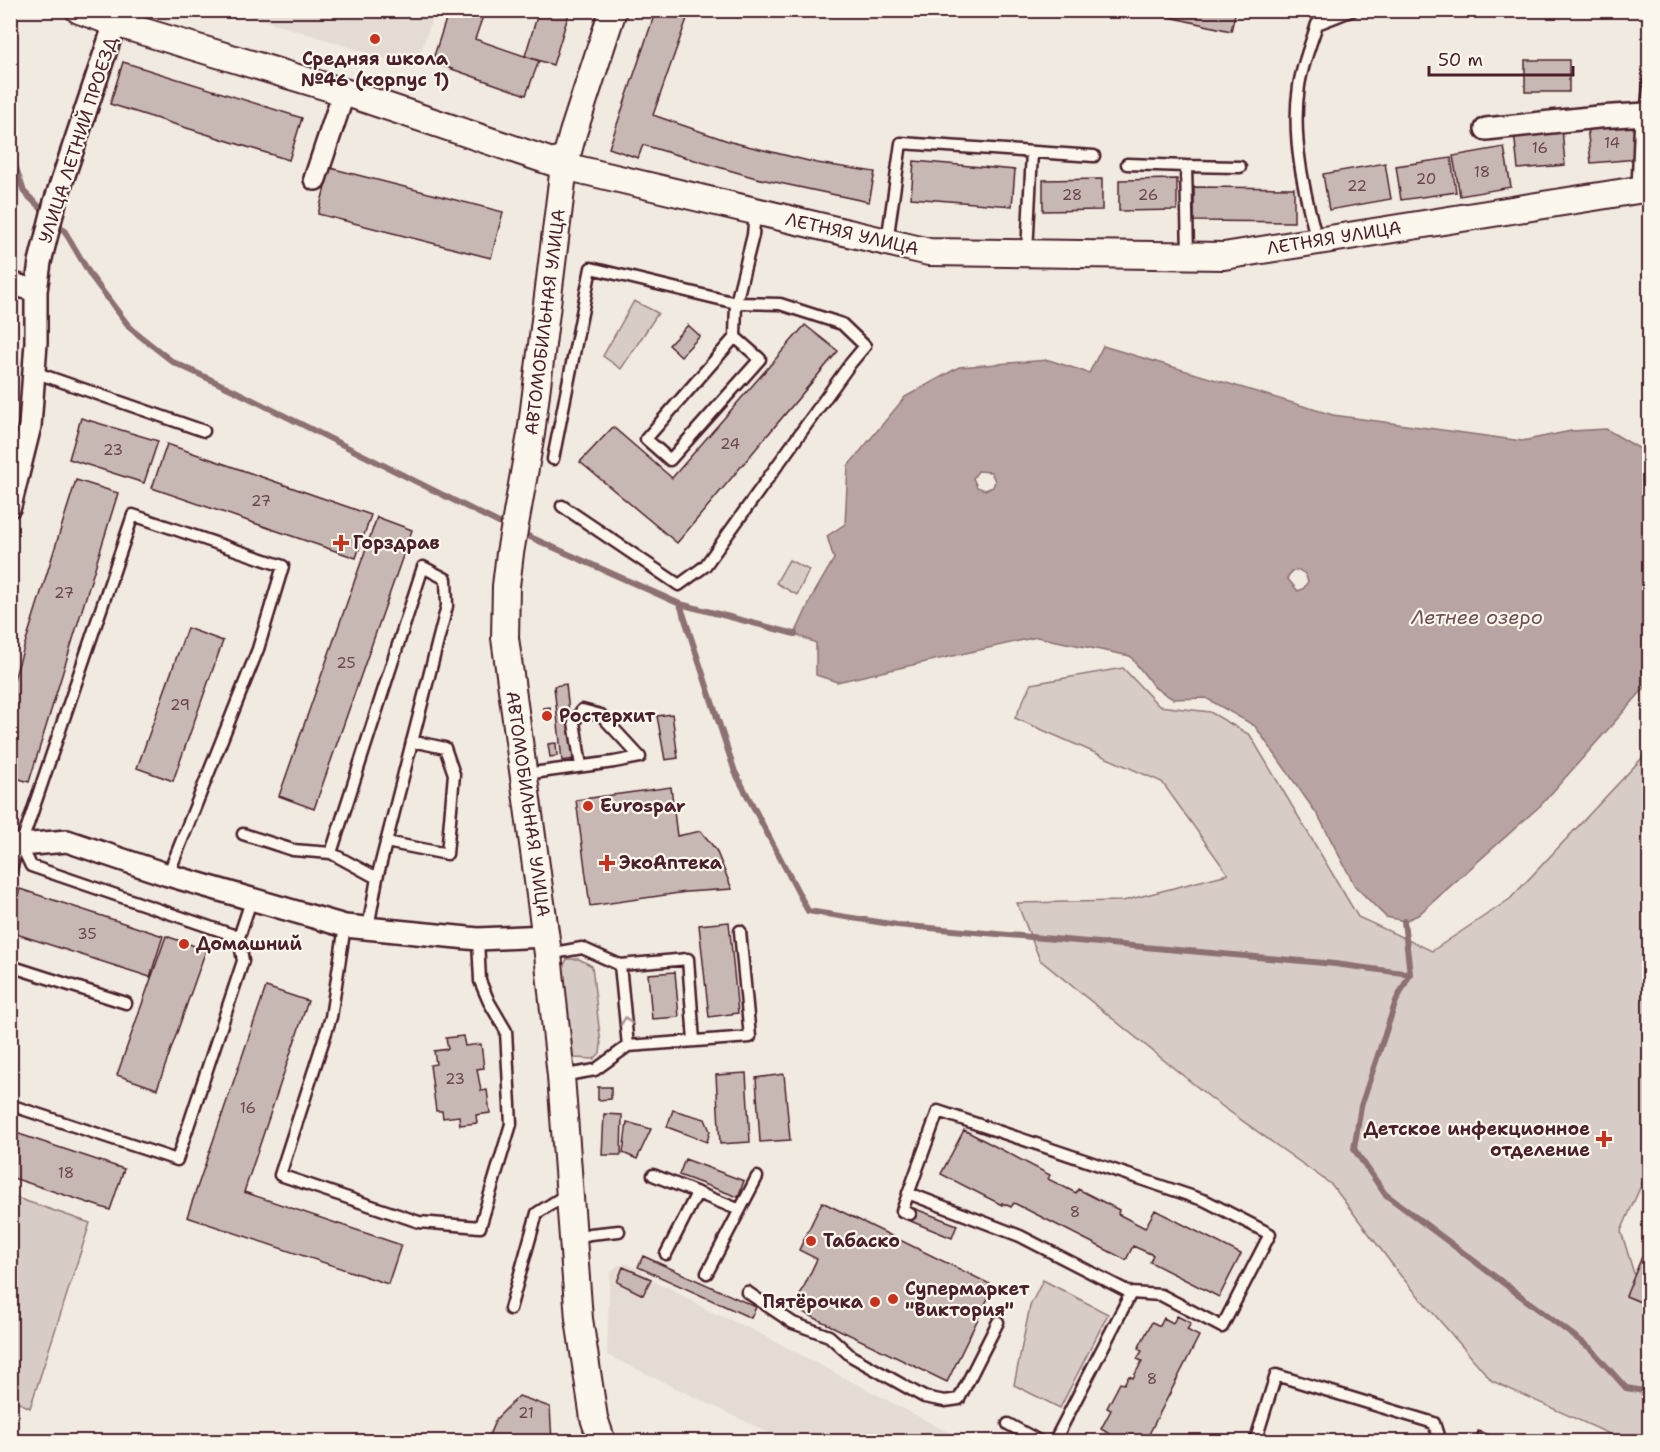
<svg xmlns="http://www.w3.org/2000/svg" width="1660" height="1452" font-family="'Shantell Sans',sans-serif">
  <rect width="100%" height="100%" fill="#f0eae0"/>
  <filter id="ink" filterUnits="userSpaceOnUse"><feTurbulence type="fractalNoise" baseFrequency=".0167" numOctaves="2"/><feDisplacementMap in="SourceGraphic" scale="12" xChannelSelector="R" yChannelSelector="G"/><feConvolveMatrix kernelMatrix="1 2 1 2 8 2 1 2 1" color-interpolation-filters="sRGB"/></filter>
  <g filter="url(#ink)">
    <!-- built -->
    <path fill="#e4dbd2" d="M235,11H435L415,68Z
      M627,1264L642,1271L661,1286L668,1287L707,1310L753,1330L965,1441H786L607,1355L610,1274L617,1266Z"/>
    <!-- green -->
    <path fill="#d8ccc6" stroke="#917678" stroke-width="1.5" d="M634,301L658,313L621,369L603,356Z
      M789,560L809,570L797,595L776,583Z
      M1123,668L1159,706L1210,712L1250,735L1358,917L1432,951L1510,899L1644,756L1649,755V1167L1621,1231L1649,1323V1441H1625L1492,1381L1401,1276L1332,1185L1212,1099L1040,960L1017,903L1123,901L1228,874L1162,782L1015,718L1031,684Z
      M567,959H579L592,966L601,1045L600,1053L594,1059L574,1058L570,1051L560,972Z
      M11,1196L90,1223L30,1408L11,1399Z
      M1043,1280L1108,1314L1060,1408L1014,1385L1030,1306Z"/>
    <!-- water -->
    <path fill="#b8a4a2" stroke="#8c6f72" stroke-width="1.5" fill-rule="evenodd" d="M1103,346L1333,415L1522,441L1571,431L1606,429L1649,454V683L1541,805L1418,915L1404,921L1386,917L1355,886L1319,817L1255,726L1206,698L1173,699L1155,688L1130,656L1037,637L837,682L816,675V643L795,634L813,595L834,559L827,536L845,524L848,466L905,397L959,367L1049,360L1089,373ZM978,471L991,472L995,481L993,487L985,490L977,487L973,478ZM1299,570L1305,574L1308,581L1304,588L1298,591L1287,578L1292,571Z"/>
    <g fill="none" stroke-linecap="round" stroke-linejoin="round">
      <!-- stream -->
      <path stroke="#8c6f72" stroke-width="6" d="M10,150L24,192L48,215
        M56,222L64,230L91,276L131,329L173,362L235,391L509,528
        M519,532L680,604L795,634
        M680,604L735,772L808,911L897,925L1335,964L1410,974
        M1404,921L1410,974L1396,1001L1361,1106L1354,1149L1385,1194L1590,1348L1626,1388L1650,1392"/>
    </g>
    <!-- building -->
    <path fill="#c8b8b3" stroke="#4a1f2b" stroke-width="1.5" d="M449,10H469L483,16L475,39L539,61L526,95L432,62Z
      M539,10H570L553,65L525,56Z
      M656,10H690L653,115L731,142L817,163L875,172L869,202L756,178L643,145L638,158L609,148Z
      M1139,10H1236L1231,31Z
      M1525,60H1569V92H1525Z
      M123,62L302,118L289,160L110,104Z
      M1634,123L1637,159L1591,163L1587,127Z
      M1562,128L1565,165L1518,169L1514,132Z
      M1504,147L1511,187L1460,196L1453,156Z
      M1451,158L1456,192L1401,200L1396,166Z
      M914,161L1015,170L1012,206L911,198Z
      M1385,163L1391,199L1329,210L1323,174Z
      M330,168L503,212L491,258L318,214Z
      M1102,179V210L1043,211V180Z
      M1177,179V210L1119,211V180Z
      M1194,187L1294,188V222L1194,221Z
      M688,325L700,336L681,356L669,345Z
      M805,325L838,351L677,543L580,462L613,427L672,478Z
      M81,418L158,441L144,483L69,459Z
      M167,444L371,515L356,558L152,488Z
      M76,480L118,493L29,782L10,776V692Z
      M377,517L412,530L314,809L279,796Z
      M187,628L223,641L173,781L137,768Z
      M566,684L574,759L562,761L554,686Z
      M550,707L551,719L545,720L544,708Z
      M672,714L678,758L665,760L657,716Z
      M556,743L557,756L550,757L548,744Z
      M671,787L677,836L701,831L716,850L732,889L686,892L590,906L576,800Z
      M20,889L163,936L150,977L10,932V918Z
      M729,922L738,1013L709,1017L699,925Z
      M166,936L206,950L157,1089L117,1075Z
      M675,972L679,1017L652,1019L648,974Z
      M266,987L308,1001L244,1192L401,1245L388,1284L187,1217Z
      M463,1036L465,1046L481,1044L484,1068L477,1069L481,1091L487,1090L490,1113L476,1115L477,1123L460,1125L459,1116L443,1118L442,1111H436L430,1065L436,1064L434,1051L448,1049L446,1038Z
      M746,1073L750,1142L720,1144L716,1075Z
      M784,1074L790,1140L760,1142L756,1078Z
      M598,1087H611V1099L598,1100Z
      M673,1110L705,1119L710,1131L707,1142L667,1127Z
      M604,1114L622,1115L621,1155H602Z
      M627,1122L651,1129L637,1159L623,1153Z
      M964,1130L1050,1175L1048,1179L1076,1193L1078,1189L1119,1210L1118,1214L1145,1228L1155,1210L1241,1254L1219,1297L1150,1262L1153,1255L1133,1246L1126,1260L1014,1203L1011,1207L1002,1203V1205L941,1174Z
      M10,1131L124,1169L110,1210L10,1177Z
      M685,1159L744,1181L738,1197L679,1175Z
      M822,1202L994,1286L947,1382L794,1308L817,1259L799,1250Z
      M913,1208L957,1225L952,1238L908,1220Z
      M1650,1237V1306L1626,1296Z
      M643,1256L756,1307L751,1318L638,1267Z
      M623,1267L651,1279L643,1295L617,1282Z
      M1177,1316L1191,1323L1187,1330L1199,1336L1145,1442H1124L1101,1429L1111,1410L1107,1408L1120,1383L1124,1384L1129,1376L1133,1378L1142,1361L1137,1359L1142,1351L1138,1349L1152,1322L1160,1326L1164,1318L1173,1323Z
      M519,1396L550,1407L552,1442H486L496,1419Z
      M1478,1431L1509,1442H1475Z"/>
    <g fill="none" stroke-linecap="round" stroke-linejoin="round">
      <defs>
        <path id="service" d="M1646,114L1650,78
          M1127,164L1186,166L1188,255
          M1186,166L1240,167
          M1317,241C1304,191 1291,138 1299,86C1302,65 1311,44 1317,24L1353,10
          M887,242L901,143L1094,156
          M1027,253L1032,152
          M34,372L204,431
          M553,459L591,268L736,303L735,337L760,359L670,460L646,439L735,337
          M562,506L679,585L705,566L850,364L865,346L842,324L780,304L736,303L753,235L755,212
          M525,774L614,762L640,757L601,715L582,710L574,722L581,766
          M243,834L293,850L331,853
          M386,842L447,854L454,774L445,748L412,741
          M10,873L18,845
          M168,875L258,649L283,566L133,515L21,845L31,866L239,937
          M345,926L331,1017L280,1175L419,1222L480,1227L511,1124L506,1031L489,1002L480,981L478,939
          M368,928L377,878L331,853L423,567L446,579L447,606L377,878
          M548,954L582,948L620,965L628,1046L595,1070L561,1076
          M620,965L688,959L694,1041
          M10,966L126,1003
          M628,1046L750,1037L740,931
          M10,1105L177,1160L243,961L239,937L252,898
          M653,1175L740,1210
          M908,1193L1020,1236L1131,1293L1161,1295L1222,1327L1270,1234L1206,1201L938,1111L902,1211L910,1214
          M572,1239L590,1234L619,1231
          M666,1254L697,1193
          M707,1273L757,1177
          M747,1292L793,1323L829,1336L851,1356L924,1397L945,1401L959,1399L998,1322
          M510,1309L537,1213L569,1193
          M1008,1424L1041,1442
          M1054,1442L1131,1293
          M1255,1442L1276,1375L1434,1423L1440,1442"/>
        <path id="minor" d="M1486,129L1598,117L1646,114L1643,189
          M315,179L344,92
          M10,283L36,291
          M10,506L30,426L36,343V291L40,262L55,202L115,23
          M10,844L21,845L67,841L168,875L345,926L478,939L546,936"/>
        <path id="tertiary" d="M79,10L115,23L344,92L564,166L929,252L1224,256L1650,188
          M602,1442L594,1418L579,1319L561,1076L548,954L505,638L506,586L510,553L531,434L564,166L573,133L613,10"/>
      </defs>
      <!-- service casing -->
      <use href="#service" stroke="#4a1f2b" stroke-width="15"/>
      <!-- minor casing -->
      <use href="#minor" stroke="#4a1f2b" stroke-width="26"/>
      <!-- tertiary casing -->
      <use href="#tertiary" stroke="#4a1f2b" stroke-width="30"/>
      <!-- service -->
      <use href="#service" stroke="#fbf7ec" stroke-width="10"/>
      <!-- minor -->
      <use href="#minor" stroke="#fbf7ec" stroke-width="21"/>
      <!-- tertiary -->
      <use href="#tertiary" stroke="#fbf7ec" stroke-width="26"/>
    </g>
    <!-- one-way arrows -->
    <defs><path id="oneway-chevron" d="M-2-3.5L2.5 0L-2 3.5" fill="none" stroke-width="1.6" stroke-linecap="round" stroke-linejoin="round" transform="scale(1.5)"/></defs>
    <use stroke="#ab9695" href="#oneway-chevron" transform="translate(626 1021) rotate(-96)"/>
  </g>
  <!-- markers -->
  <g fill="#c8321e" stroke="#fbf7ec" stroke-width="2">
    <circle cx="375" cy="39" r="6"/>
    <path d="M338 534h6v6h6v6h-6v6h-6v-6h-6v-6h6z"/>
    <circle cx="547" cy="716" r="6"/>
    <circle cx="588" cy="806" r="6"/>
    <path d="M604 854h6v6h6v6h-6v6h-6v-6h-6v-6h6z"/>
    <circle cx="184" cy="944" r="6"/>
    <path d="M1601 1130h6v6h6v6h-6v6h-6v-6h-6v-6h6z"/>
    <circle cx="811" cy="1241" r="6"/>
    <circle cx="893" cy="1299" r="6"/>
    <circle cx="875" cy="1302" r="6"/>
  </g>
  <g text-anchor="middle" stroke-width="4.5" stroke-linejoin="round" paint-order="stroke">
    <!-- number labels -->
    <g font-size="15" fill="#6a454d">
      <text x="1612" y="148">14</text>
      <text x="1540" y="153">16</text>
      <text x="1482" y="177">18</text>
      <text x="1426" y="184">20</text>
      <text x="1357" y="191">22</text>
      <text x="1072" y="200">28</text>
      <text x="1148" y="200">26</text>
      <text x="730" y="449">24</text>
      <text x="113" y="455">23</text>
      <text x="261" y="506">27</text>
      <text x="64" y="598">27</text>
      <text x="346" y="668">25</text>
      <text x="180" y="710">29</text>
      <text x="87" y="939">35</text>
      <text x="455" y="1084">23</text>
      <text x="248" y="1113">16</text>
      <text x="66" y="1178">18</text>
      <text x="1075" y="1217">8</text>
      <text x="1152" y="1384">8</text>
      <text x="526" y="1418">21</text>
    </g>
    <!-- poi labels -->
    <g font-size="18" font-weight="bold" fill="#4a1f2b" stroke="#fbf7ec" text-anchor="start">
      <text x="375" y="65" text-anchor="middle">Средняя школа<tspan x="375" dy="21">№46 (корпус 1)</tspan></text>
      <text x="353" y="549">Горздрав</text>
      <text x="559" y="722">Ростерхит</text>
      <text x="600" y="812">Eurospar</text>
      <text x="619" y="869">ЭкоАптека</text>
      <text x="196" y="950">Домашний</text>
      <text x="1590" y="1135" text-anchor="end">Детское инфекционное<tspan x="1590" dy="21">отделение</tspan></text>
      <text x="823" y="1247">Табаско</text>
      <text x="905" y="1295">Супермаркет<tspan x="905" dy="21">"Виктория"</tspan></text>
      <text x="863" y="1308" text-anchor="end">Пятёрочка</text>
    </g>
    <!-- street labels -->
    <g font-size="18" fill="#4a1f2b" stroke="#fbf7ec">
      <text transform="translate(78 140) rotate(-72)" y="6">УЛИЦА ЛЕТНИЙ ПРОЕЗД</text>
      <text transform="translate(852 234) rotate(13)" y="6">ЛЕТНЯЯ УЛИЦА</text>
      <text transform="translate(1334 238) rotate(-9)" y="6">ЛЕТНЯЯ УЛИЦА</text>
      <text transform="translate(545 322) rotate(-83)" y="6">АВТОМОБИЛЬНАЯ УЛИЦА</text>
      <text transform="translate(528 804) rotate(82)" y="6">АВТОМОБИЛЬНАЯ УЛИЦА</text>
    </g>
    <!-- water labels -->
    <g font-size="20" font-style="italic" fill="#704e55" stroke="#fbf7ec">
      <text x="1477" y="624">Летнее озеро</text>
    </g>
  </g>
  <!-- margin -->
  <rect width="1660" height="1452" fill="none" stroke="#fbf7ec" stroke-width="36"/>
  <rect x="18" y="18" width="1624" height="1416" fill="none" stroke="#4a1f2b" stroke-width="2" filter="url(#ink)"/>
  <!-- scale -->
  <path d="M1429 66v9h144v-9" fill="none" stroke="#4a1f2b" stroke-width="3"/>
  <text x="1438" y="66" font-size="18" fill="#4a1f2b" stroke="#fbf7ec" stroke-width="4.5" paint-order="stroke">50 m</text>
</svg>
